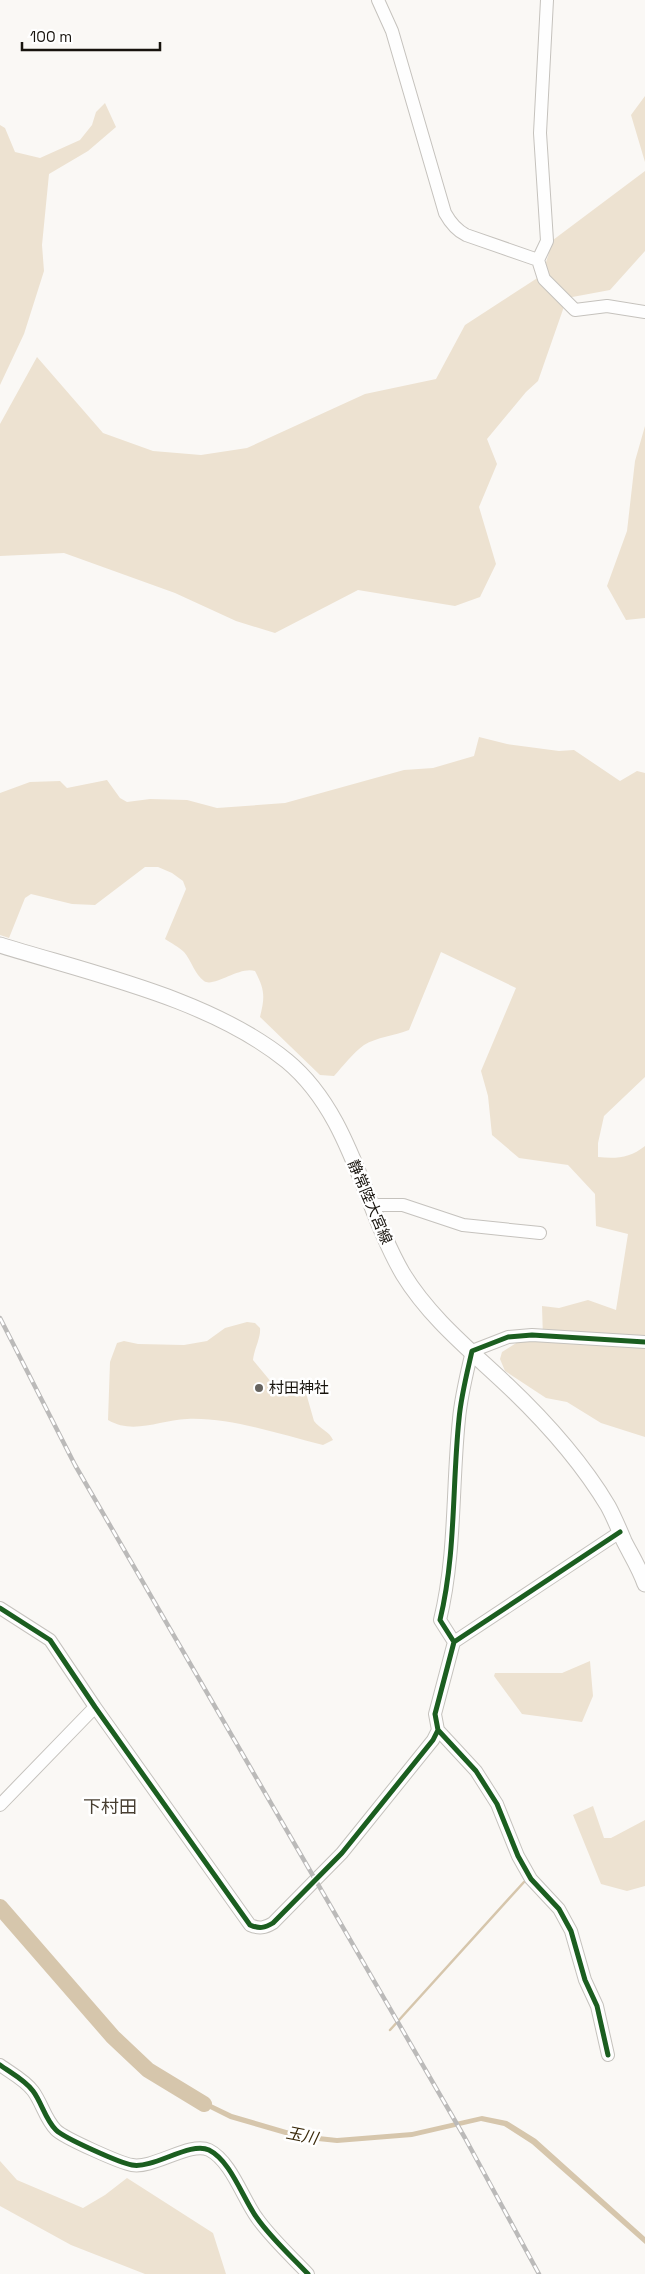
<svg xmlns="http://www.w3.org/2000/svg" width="645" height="2274" font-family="'Space Grotesk','Noto Sans JP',sans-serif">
  <rect width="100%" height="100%" fill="#faf8f5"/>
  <!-- green -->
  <path fill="#ede2d1" d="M645,96V162L631,115Z
    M105,103L116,127L88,151L49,174L42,245L44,271L24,334L0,385V125L5,128L15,152L40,158L80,140L92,125L96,112Z
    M645,171V251L610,290L567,298L538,381L526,392L487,439L497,464L479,507L496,564L480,597L455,606L358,590L275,633L236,621L175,593L64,553L0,556V424L37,357L103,433L153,451L201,455L247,448L365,394L436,379L465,325L542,275L553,240Z
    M645,426V618L626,620L607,586L627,531L635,461Z
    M479,737L507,744L559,751L574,750L620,781L637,771L645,773V1077L604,1116L598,1143V1157C616,1159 630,1158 645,1146V1437L601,1423L567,1402L546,1398L505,1371L500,1359L502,1352L521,1340L543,1339L542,1306L559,1308L588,1300L616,1310L628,1234L596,1226L595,1194L568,1165L519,1158L492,1135L488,1096L481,1071L516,988L441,952L409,1030C394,1036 377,1037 364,1045C353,1053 343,1066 334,1076L320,1075L260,1017C265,997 265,990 255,971C239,966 214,988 204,981C195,975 191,960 184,952C179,947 171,943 165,939L186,889L183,881L172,873L158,867H145L95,905L72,904L31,894L25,898L9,938L0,935V793L30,782L60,781L67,788L107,780L120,798L127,802L150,799L187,800L217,808L285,803L404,770L433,768L474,756Z
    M247,1322L255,1323L260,1328C261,1338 254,1349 253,1360L272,1383L302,1379L314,1421C320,1429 329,1431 333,1440L323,1445C281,1435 231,1417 187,1419C160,1420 133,1435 108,1420L110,1362L117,1343L124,1341L138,1344L184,1345L207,1341L225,1328Z
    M590,1661L593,1696L582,1722L522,1714L494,1676L495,1673H562Z
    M593,1806L604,1838H611L645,1820V1886L627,1891L601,1884L573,1815Z
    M0,2161L17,2180L83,2208L105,2195L127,2178L213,2233L226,2274H145L71,2245L0,2206Z"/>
  <!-- water -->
  <path fill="#d6c6ac" d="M186,2092L232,2114L300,2134L337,2138L412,2132L482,2116L507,2121L536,2139L645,2237V2244L532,2144L504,2126L481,2121L412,2137L337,2143L299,2139L230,2119L184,2096Z"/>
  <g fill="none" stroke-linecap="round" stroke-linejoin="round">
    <!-- stream -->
    <path stroke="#d6c6ac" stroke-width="2.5" d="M390,2030L524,1882"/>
    <!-- river -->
    <path stroke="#d6c6ac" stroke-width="16" d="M0,1907L113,2037L148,2070L204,2104"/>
    <defs>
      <path id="minor" d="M378,0L392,31L445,213C450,222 456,230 466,235L538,260
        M547,0L540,133L547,241L538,260L544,279L575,310L607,306L645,312
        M373,1205H403L463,1225L540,1233
        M0,1608L50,1640L95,1707L250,1925C259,1929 265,1928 273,1923L342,1853L433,1740L438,1730
        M454,1642L440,1620C456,1554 452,1486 459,1419C461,1396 467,1373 472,1351L508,1337L532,1335L645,1342
        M0,1805L95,1707
        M608,2055L597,2006L585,1980L571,1931L559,1909L531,1879L518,1856L497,1804L476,1771L438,1730L435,1714L454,1642L620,1532
        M0,2065C11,2073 25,2080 33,2091C42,2103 45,2119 56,2130C64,2138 120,2163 132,2165C154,2169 190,2141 209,2150C231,2161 243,2199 257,2218C271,2238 291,2256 308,2274"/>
      <path id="major" d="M0,945C93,974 211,999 287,1061C351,1114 363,1205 403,1274C430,1318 470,1350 507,1385C545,1421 581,1461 608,1506C614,1517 619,1529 624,1541C631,1555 640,1569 645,1584"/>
    </defs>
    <!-- minor casing -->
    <use href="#minor" stroke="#c5c2bd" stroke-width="14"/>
    <!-- major casing -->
    <use href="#major" stroke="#c5c2bd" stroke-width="17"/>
    <!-- minor -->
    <use href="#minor" stroke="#fefefe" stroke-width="12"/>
    <!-- major -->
    <use href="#major" stroke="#fefefe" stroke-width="15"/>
    <defs>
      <path id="rail" d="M0,1318L75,1465L465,2138L539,2274"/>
    </defs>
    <!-- rail casing -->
    <use href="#rail" stroke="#bbbab9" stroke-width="4.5"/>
    <!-- rail -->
    <use href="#rail" stroke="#fff" stroke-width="2.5" stroke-dasharray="8" stroke-linecap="butt"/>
    <defs>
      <path id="cycleway" d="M0,1608L50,1640L95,1707L250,1925C259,1929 265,1928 273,1923L342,1853L433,1740L438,1730
        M454,1642L440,1620C456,1554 452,1486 459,1419C461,1396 467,1373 472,1351L508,1337L532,1335L645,1342
        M608,2055L597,2006L585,1980L571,1931L559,1909L531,1879L518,1856L497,1804L476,1771L438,1730L435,1714L454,1642L620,1532
        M0,2065C11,2073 25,2080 33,2091C42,2103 45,2119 56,2130C64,2138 120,2163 132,2165C154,2169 190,2141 209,2150C231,2161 243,2199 257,2218C271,2238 291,2256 308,2274"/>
    </defs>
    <!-- cycleway casing -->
    <use href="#cycleway" stroke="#fff" stroke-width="8"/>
    <!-- cycleway -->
    <use href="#cycleway" stroke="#1b5e20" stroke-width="5"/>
  </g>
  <!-- markers -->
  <circle fill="#66635e" stroke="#fff" stroke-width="2" cx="259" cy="1388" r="5"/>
  <g text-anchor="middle" stroke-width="5" stroke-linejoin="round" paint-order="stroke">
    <!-- street labels -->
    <g font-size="15" fill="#17130d" stroke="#fff">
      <text transform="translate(370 1202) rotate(67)" y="5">静常陸大宮線</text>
    </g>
    <!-- poi labels -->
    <g font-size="15" fill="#17130d" stroke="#fff" text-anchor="start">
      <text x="269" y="1393">村田神社</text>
    </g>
    <!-- water labels -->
    <g font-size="16" font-style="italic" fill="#3b2a0b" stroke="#fff">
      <text transform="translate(302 2135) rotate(11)" y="6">玉川</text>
    </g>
    <!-- quarter labels -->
    <g font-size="18" fill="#473e31" stroke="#fff">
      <text x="110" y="1813">下村田</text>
    </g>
  </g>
  <!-- scale -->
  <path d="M22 42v8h138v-8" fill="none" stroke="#17130d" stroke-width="2.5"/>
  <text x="30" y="42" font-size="15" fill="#17130d" stroke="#ffffff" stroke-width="4" paint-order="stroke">100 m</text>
</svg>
